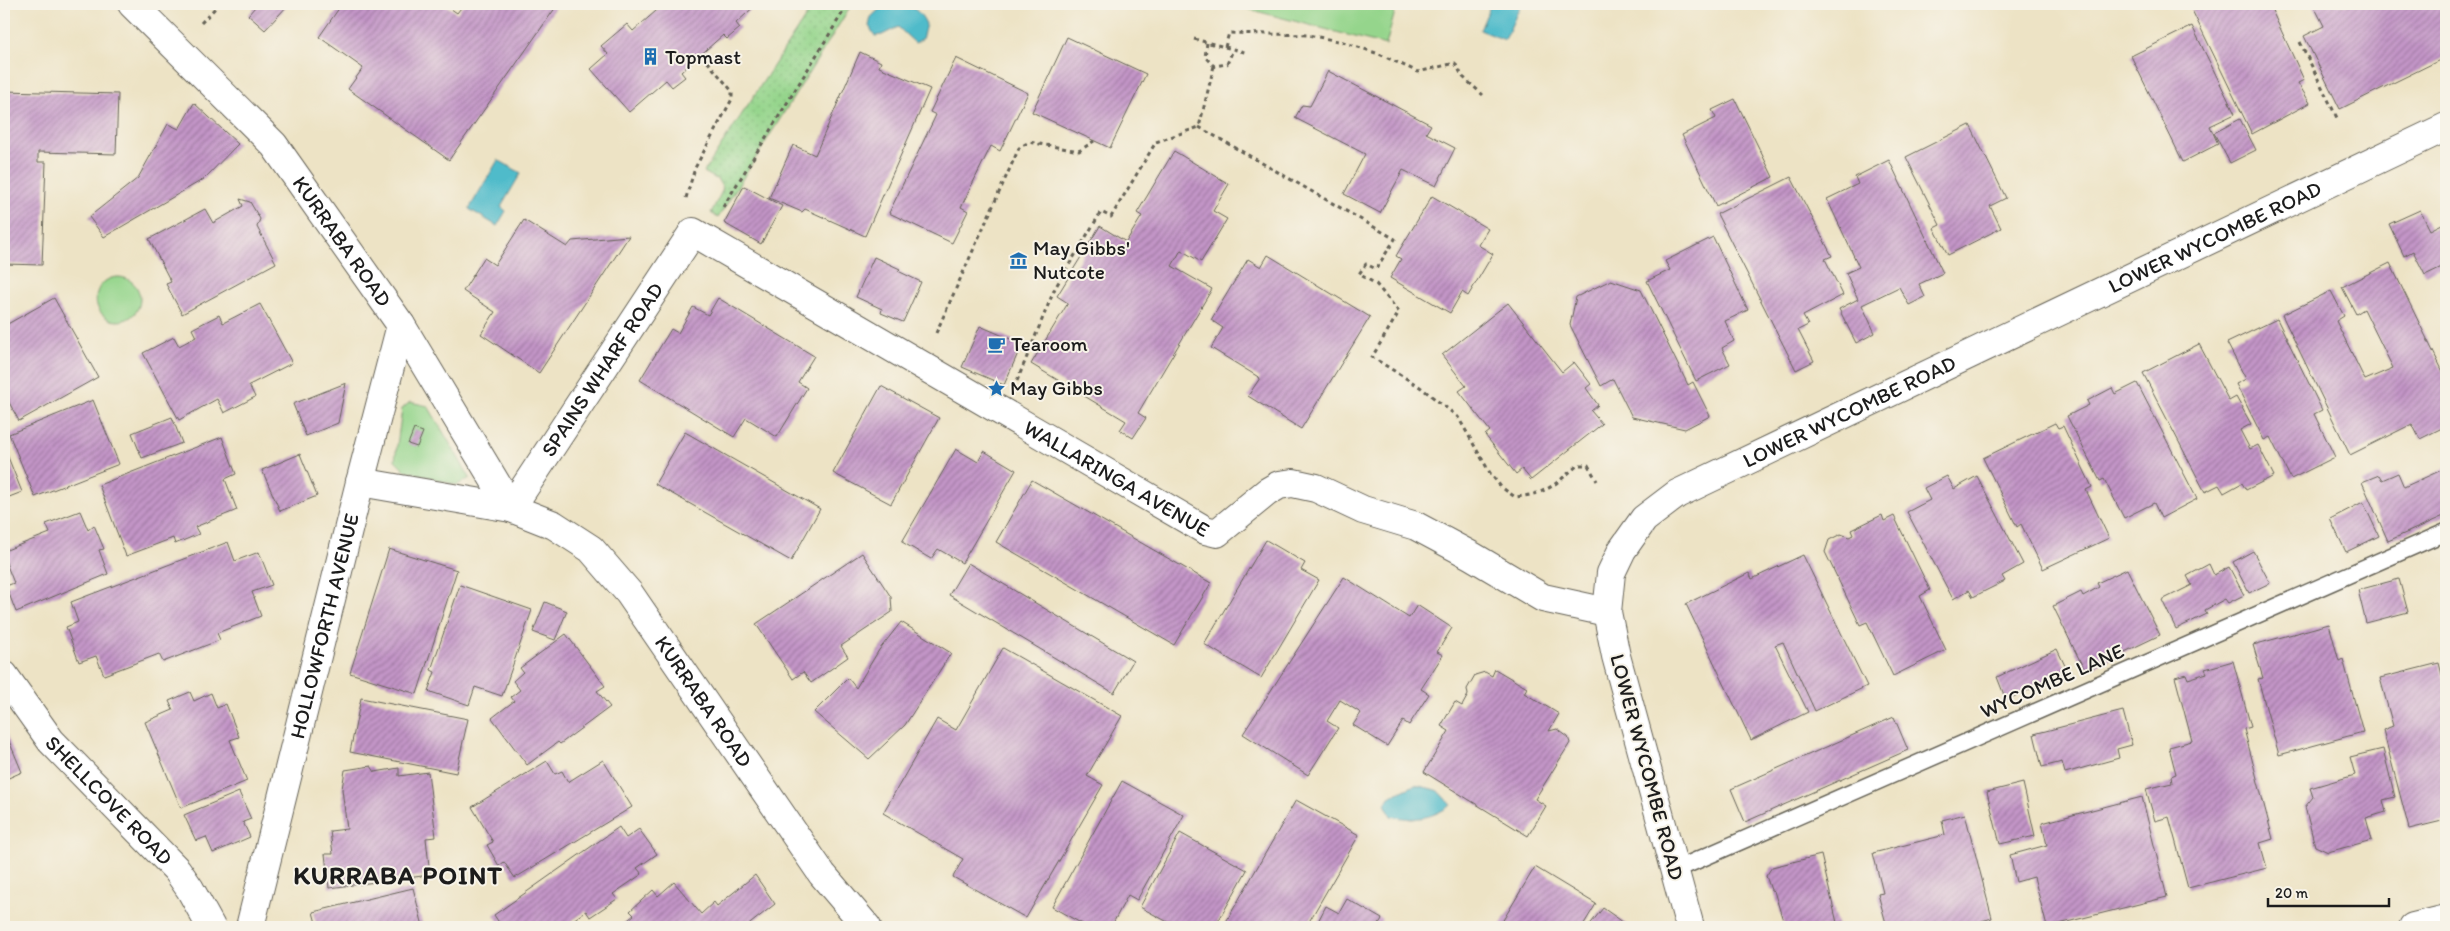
<svg xmlns="http://www.w3.org/2000/svg" width="2450" height="931" font-family="Itim,sans-serif">
  <defs>
    <pattern id="park-dots" width="8" height="8" patternUnits="userSpaceOnUse" patternTransform="scale(1.25)"><rect width="8" height="8" fill="#95d58c"/><path d="M2 2h.1M6 6h.1" fill="none" stroke="#80b678" stroke-width="1.8" stroke-linecap="round"/></pattern>
    <pattern id="building-hatch" width="6" height="6" patternUnits="userSpaceOnUse" patternTransform="scale(1.25)"><rect width="6" height="6" fill="#c395c7"/><path d="M-1 1l2-2M0 6l6-6M5 7l2-2" fill="none" stroke="#9e79a1"/></pattern>
  </defs>
  <rect width="100%" height="100%" fill="#f7f3e8"/>
  <filter id="ink" filterUnits="userSpaceOnUse"><feTurbulence type="fractalNoise" baseFrequency=".02" numOctaves="2"/><feDisplacementMap in="SourceGraphic" scale="10" xChannelSelector="R" yChannelSelector="G"/><feConvolveMatrix kernelMatrix="1 2 1 2 8 2 1 2 1" color-interpolation-filters="sRGB"/></filter>
  <filter id="wash" filterUnits="userSpaceOnUse"><feTurbulence type="fractalNoise" baseFrequency=".0096" numOctaves="4" result="noise"/><feDisplacementMap in="SourceGraphic" scale="20" xChannelSelector="R" yChannelSelector="G"/><feGaussianBlur stdDeviation="1.12" result="paint"/><feColorMatrix in="noise" values="0 0 0 0 0 0 0 0 0 0 0 0 0 0 0 0 0 1.4 0 .05"/><feComposite in="paint" operator="in"/></filter>
  <g filter="url(#wash)">
    <rect width="100%" height="100%" fill="#ede3c5"/>
    <!-- grass -->
    <path fill="#95d58c" stroke="#587854" d="M1229,4H1397L1386,45Z
      M96 299a22 22 0 1 1 44 0a22 22 0 1 1-44 0Z
      M410,402L428,406L470,478L457,485L405,470L395,460L402,409Z"/>
    <!-- park -->
    <path fill="url(#park-dots)" stroke="#587854" d="M814,4H852L718,218L711,213L723,189L718,180L704,172Z"/>
    <!-- water -->
    <path fill="#4fbbca" stroke="#366c73" d="M885,4C904,4 917,4 926,24L922,39L915,43L898,27L882,35L875,36L869,26L871,17Z
      M1491,4H1521L1505,40L1480,30Z
      M498,160L521,173L501,207L506,211L497,226L469,209Z
      M1415,785L1437,790L1451,805C1431,819 1414,821 1391,816L1385,804L1389,797Z"/>
    <g id="blocks">
      <!-- building -->
      <path fill="url(#building-hatch)" d="M251,4H289L265,30L248,15L255,7Z
        M342,4H444L457,13L464,4H558L449,160L348,89L363,68L319,37Z
        M664,4H757L736,23L740,28L727,39L723,35L681,72L685,77L672,87L666,80L629,112L591,69L608,54L601,46L627,24L633,31Z
        M2189,4H2269L2304,80L2298,83L2310,103L2252,134Z
        M2313,4H2446V57L2340,109L2304,36L2324,26Z
        M2192,26L2235,114L2210,126L2218,144L2183,162L2131,56Z
        M1067,37L1146,74L1110,148L1032,112Z
        M860,52L881,62L879,67L930,89L865,236L805,209L802,212L769,198L793,145L815,155Z
        M956,58L1028,93L1000,151L991,146L961,207L968,211L952,243L889,213L936,115L930,112Z
        M1328,71L1431,125L1426,133L1455,148L1436,186L1403,170L1380,213L1344,194L1365,154L1295,118L1302,105L1310,106Z
        M4,91L118,94L116,154L38,152V162H46L42,265L4,264Z
        M1735,99L1773,177L1716,206L1682,135L1716,118L1712,110Z
        M194,103L238,144L204,179L104,237L89,217L138,178L168,124L179,129Z
        M2240,119L2256,150L2230,163L2214,133Z
        M1970,125L2006,198L1990,206L2001,228L1948,255L1934,228L1940,225L1906,157Z
        M1174,151L1229,184L1213,211L1227,219L1201,262L1181,250L1172,266L1212,289L1138,413L1146,418L1133,438L1120,430L1126,421L1031,364L1068,303L1057,296L1100,226L1126,242L1142,216L1137,213Z
        M1889,160L1943,273L1919,284L1925,297L1909,305L1899,287L1862,305L1875,333L1856,343L1839,309L1858,299L1846,273L1859,267L1827,199L1858,184L1855,177Z
        M1791,177L1832,256L1825,259L1843,295L1803,316L1808,325L1798,330L1814,361L1796,370L1717,214Z
        M744,186L782,206L761,244L724,223Z
        M1432,196L1488,229L1478,245L1493,254L1468,296L1462,292L1450,313L1390,278L1401,259L1396,256Z
        M240,199L250,202L260,219L257,227L276,263L182,314L166,284L171,282L149,239L205,209L213,223L243,206Z
        M2420,210L2430,230L2446,222V265L2425,275L2413,251L2404,256L2389,224Z
        M524,220L567,247L572,241L629,236L539,373L481,334L495,312L463,291L484,258L495,265Z
        M1713,237L1748,310L1725,321L1734,341L1722,348L1730,364L1696,381L1647,281L1670,270L1665,261Z
        M1268,255L1370,317L1301,429L1248,396L1260,378L1211,348L1223,328L1211,320L1248,259L1261,267Z
        M874,257L900,269L898,271L921,282L903,322L881,313L882,309L856,297Z
        M2390,263L2446,378V426L2420,439L2412,424L2350,455L2282,315L2331,291L2344,316L2336,321L2365,380L2393,368L2364,309L2356,314L2342,287Z
        M1611,280L1641,290L1688,385L1693,382L1710,416L1685,429L1632,417L1613,379L1601,386L1570,325L1576,297Z
        M54,298L98,377L19,421L4,393V387L9,384L4,373V326Z
        M718,298L814,356L798,382L807,388L777,437L746,418L734,437L640,380L671,329L678,333L693,307L708,315Z
        M1508,303L1562,372L1574,362L1591,384L1586,388L1598,405L1591,411L1602,424L1531,480L1522,469L1516,474L1485,435L1490,431L1459,391L1466,386L1442,355Z
        M260,304L292,363L249,385L255,397L224,413L217,399L179,420L143,353L174,337L179,346L196,337L192,329L219,315L223,323Z
        M2277,319L2322,410L2314,414L2335,457L2291,479L2270,437L2264,440L2236,384L2246,379L2227,343Z
        M980,326L1022,344L1004,385L962,367Z
        M2199,344L2229,401L2236,397L2251,424L2240,430L2250,449L2258,445L2274,476L2246,490L2242,483L2224,493L2219,485L2205,492L2143,373Z
        M346,383L338,423L306,436L293,404Z
        M2137,383L2197,499L2161,518L2154,503L2124,518L2104,479L2100,481L2067,416L2089,405L2087,401L2112,388L2115,394Z
        M881,386L939,418L891,504L833,473Z
        M93,400L119,464L35,497L9,434Z
        M172,417L182,443L142,458L132,433Z
        M2055,423L2058,428L2063,426L2092,487L2086,490L2109,538L2043,569L2021,524L2017,527L1983,458Z
        M414,429L423,432L417,447L408,444Z
        M685,432L820,509L791,561L655,484Z
        M222,437L236,474L225,479L237,510L195,527L199,534L175,544L173,538L126,556L99,485Z
        M4,447L22,492L4,499Z
        M956,449L978,462L984,451L1016,470L962,563L938,549L931,559L902,542Z
        M300,454L317,496L280,511L262,470Z
        M2446,468V515L2388,541L2362,482L2379,475L2382,480L2398,473L2404,487Z
        M1947,476L1954,489L1977,476L2023,564L2002,576L2005,581L1973,597L1969,590L1953,599L1907,512L1930,500L1924,488Z
        M1032,480L1211,583L1174,645L996,542Z
        M2363,502L2379,536L2346,552L2330,519Z
        M80,511L88,530L94,525L104,549L99,550L108,574L16,612L6,586L14,583L4,558V551L50,533L46,524Z
        M1882,515L1884,521L1894,516L1930,590L1920,596L1946,650L1893,676L1867,622L1860,625L1825,552L1829,540L1841,534L1849,537L1853,535L1851,530Z
        M1266,540L1305,563L1301,570L1319,580L1261,678L1204,644Z
        M228,542L235,561L259,552L272,585L252,592L261,616L217,633L220,640L163,662L159,654L104,675L96,656L79,662L66,627L78,622L71,602Z
        M389,549L457,570L417,694L350,673Z
        M2253,551L2270,583L2249,593L2233,562Z
        M862,553L891,597L892,612L841,646L848,657L811,683L803,672L793,679L756,624Z
        M1803,555L1867,686L1815,711L1783,642L1775,645L1808,712L1751,740L1686,604L1749,573L1752,579Z
        M968,563L1133,661L1114,693L949,595Z
        M2209,564L2214,575L2229,567L2244,595L2228,603L2225,599L2205,610L2207,614L2176,629L2162,600L2192,585L2187,576Z
        M2127,569L2160,635L2085,671L2053,606L2081,592L2083,596L2099,587L2097,583Z
        M1344,577L1409,618L1417,605L1452,628L1437,652L1443,655L1421,689L1429,694L1409,725L1403,721L1387,746L1353,725L1361,713L1340,700L1327,721L1338,728L1308,775L1243,734Z
        M2399,579L2408,612L2366,623L2358,590Z
        M460,585L532,610L502,696L475,687L469,705L428,691L435,672L431,670Z
        M545,602L567,611L555,640L533,632Z
        M901,622L951,653L905,725L869,759L814,712L848,678L856,688L879,650Z
        M2329,624L2339,661L2343,659L2363,732L2279,755L2258,679L2263,678L2253,645Z
        M566,634L605,686L597,691L610,707L560,744L558,742L527,765L492,718L514,701L511,697L520,690L513,681L523,672L520,668Z
        M1003,648L1122,716L1087,776L1103,785L1026,918L953,877L963,859L883,813L937,719L956,730Z
        M2057,649L2068,672L2006,700L1997,677Z
        M2233,661L2251,727L2244,729L2273,839L2260,843L2267,868L2188,888L2169,817L2155,821L2146,789L2172,783L2171,776L2176,774L2169,747L2192,741L2175,677L2186,674L2188,679L2207,673L2205,669Z
        M2439,663L2446,691V820L2409,829L2383,730L2393,726L2380,678Z
        M1495,669L1527,688L1524,693L1559,714L1549,731L1557,729L1568,737L1570,743L1535,799L1546,806L1528,836L1424,772L1449,731L1441,726L1455,702L1462,706L1468,695L1467,689L1475,675L1485,672L1492,676Z
        M190,692L194,701L211,693L217,708L226,704L239,737L230,740L247,781L181,808L145,722L173,710L169,701Z
        M361,698L468,719L456,773L350,752Z
        M2123,711L2132,745L2117,749L2119,758L2065,773L2062,762L2042,767L2034,734Z
        M1894,717L1908,750L1745,822L1731,789Z
        M4,729L22,772L4,780Z
        M2383,749L2395,797L2383,800L2386,812L2366,818L2372,840L2328,852L2315,846L2305,807L2313,797L2310,788L2355,775L2350,757Z
        M603,760L632,807L515,878L504,862L499,866L487,845L493,842L472,807L547,761L555,774L562,771L568,782Z
        M371,766L375,772L399,768V776L428,772L436,837L426,838L430,875L329,888L325,854H333L330,831L347,829L342,789L345,770Z
        M1122,781L1184,815L1137,900L1128,895L1111,927H1088L1052,907Z
        M2023,783L2035,836L2000,844L1987,792Z
        M239,792L251,819L243,822L250,837L213,853L206,837L196,841L184,815Z
        M2142,797L2167,897L2047,927L2034,877L2016,882L2010,855L2047,845L2042,823Z
        M1296,800L1359,835L1306,927H1223Z
        M1965,814L1992,918L1969,925V927H1887L1878,894L1883,893L1873,853L1945,835L1942,820Z
        M619,827L626,838L639,829L657,854L637,868L642,874L613,894L617,899L590,917L586,911L570,922L573,927H502L494,915Z
        M1180,833L1247,870L1215,927H1177L1140,907Z
        M1821,855L1838,927H1785L1774,891L1771,890L1766,876L1772,867Z
        M1535,867L1596,904L1582,927H1499Z
        M755,875L775,904L746,927H619L634,915L630,911L653,890L658,896L674,882L701,914L714,902L717,906Z
        M413,888L423,926L317,927L313,912Z
        M1347,899L1382,919L1378,925L1381,927H1315L1326,906L1339,913Z
        M1603,908L1630,927H1588Z"/>
    </g>
  </g>
  <g filter="url(#ink)">
    <use href="#blocks" fill-opacity="0" stroke="#656257" stroke-width="1"/>
    <g fill="none" stroke-linecap="round" stroke-linejoin="round">
      <defs>
        <path id="lane" d="M1675,870L2446,532"/>
        <g id="street">
          <path id="s1" d="M132,4L274,145L401,325L511,508L554,525L591,549L629,593L822,874L867,927"/>
          <path id="s2" d="M360,482L511,508L693,232L1205,530L1217,533L1267,492L1279,485L1293,483L1316,488L1363,510L1416,526L1472,556L1543,598L1607,612"/>
          <path id="s3" d="M4,675L51,741L177,870L190,889L211,927"/>
          <path id="s4" d="M250,927L360,482L401,325"/>
          <path id="s5" d="M1690,927L1616,656L1607,612L1611,573L1622,550L1644,519L1677,494L2446,127"/>
        </g>
        <path id="secondary" d="M2413,927L2446,919"/>
      </defs>
      <!-- lane casing -->
      <use href="#lane" stroke="#656257" stroke-width="19"/>
      <!-- street casing -->
      <use href="#street" stroke="#656257" stroke-width="30"/>
      <!-- secondary casing -->
      <use href="#secondary" stroke="#656257" stroke-width="30"/>
      <!-- path -->
      <path stroke="#656257" stroke-width="3" stroke-dasharray="4 4" stroke-linecap="butt" d="M201,23L219,4
        M1194,39L1248,53
        M2300,42L2338,120
        M1207,43L1205,57L1214,66L1227,64L1233,50
        M1225,47L1229,33L1308,35L1343,42L1379,54L1418,72L1455,63L1463,77L1483,95
        M1199,127L1395,239L1376,269L1366,264L1359,274L1376,284L1399,312L1372,357L1420,387L1458,417L1490,473L1501,487L1515,497C1548,494 1554,485 1578,465H1588L1597,481
        M686,198L695,168L732,99V91L701,54
        M723,207L848,4
        M936,333L1019,148L1029,142L1079,151L1094,141
        M1017,381L1055,288L1101,212L1111,217L1156,142L1199,127L1214,66"/>
      <!-- lane -->
      <use href="#lane" stroke="#fff" stroke-width="16"/>
      <!-- street -->
      <use href="#street" stroke="#fff" stroke-width="28"/>
      <!-- secondary -->
      <use href="#secondary" stroke="#fff" stroke-width="28"/>
    </g>
  </g>
  <!-- icons -->
  <defs>
    <symbol id="building-bare" viewBox="-9 -9 18 18"><path d="M-4-6H4V6H1V3H-1V6H-4ZM-2.5-4.3h1.7v1.8h-1.7ZM.8-4.3h1.7v1.8H.8ZM-2.5-1h1.7V.8h-1.7ZM.8-1h1.7V.8H.8Z" fill="#1f6fb2" stroke="#f7f3e8" stroke-width="2.5" paint-order="stroke"/></symbol>
    <symbol id="museum-bare" viewBox="-9 -9 18 18"><path d="M0-6L6-3V-2H-6V-3ZM-5-1h2V3h-2ZM-1-1h2V3h-2ZM3-1h2V3H3ZM-6 4H6V6H-6Z" fill="#1f6fb2" stroke="#f7f3e8" stroke-width="2.5" paint-order="stroke"/></symbol>
    <symbol id="cafe-bare" viewBox="-9 -9 18 18"><path d="M-5.5-4.5H6V0H3Q3 3.5 0 3.5H-2.5Q-5.5 3.5-5.5 0ZM3-3.2v2h1.7v-2ZM-6 4.5H4V6H-6Z" fill="#1f6fb2" stroke="#f7f3e8" stroke-width="2.5" paint-order="stroke"/></symbol>
    <symbol id="sight-bare" viewBox="-9 -9 18 18"><path d="M0-6L1.8-2.2L6-1.7L2.9 1.2L3.7 5.4L0 3.3L-3.7 5.4L-2.9 1.2L-6-1.7L-1.8-2.2Z" fill="#1f6fb2" stroke="#f7f3e8" stroke-width="2.5" paint-order="stroke"/></symbol>
  </defs>
  <g fill-rule="evenodd">
    <use href="#building-bare" x="638" y="44" width="25" height="25"/>
    <use href="#museum-bare" x="1006" y="248" width="25" height="25"/>
    <use href="#cafe-bare" x="984" y="332" width="25" height="25"/>
    <use href="#sight-bare" x="984" y="376" width="25" height="25"/>
  </g>
  <g text-anchor="middle" stroke-width="4" stroke-linejoin="round" paint-order="stroke">
    <!-- poi labels -->
    <g font-size="21" fill="#1c1c1c" stroke="#f7f3e8" text-anchor="start">
      <text x="665" y="64">Topmast</text>
      <text x="1033" y="255">May Gibbs'<tspan x="1033" dy="24">Nutcote</tspan></text>
      <text x="1011" y="351">Tearoom</text>
      <text x="1010" y="395">May Gibbs</text>
    </g>
    <!-- street labels -->
    <g font-size="21" fill="#1c1c1c" stroke="#f7f3e8">
      <text dy="7" stroke="none"><textPath href="#s5" startOffset="1066">LOWER WYCOMBE ROAD</textPath></text>
      <text dy="7" stroke="none"><textPath href="#s1" startOffset="318">KURRABA ROAD</textPath></text>
      <text dy="7" stroke="none"><textPath href="#s2" startOffset="319">SPAINS WHARF ROAD</textPath></text>
      <text dy="7" stroke="none"><textPath href="#s5" startOffset="661">LOWER WYCOMBE ROAD</textPath></text>
      <text dy="7" stroke="none"><textPath href="#s2" startOffset="974">WALLARINGA AVENUE</textPath></text>
      <text dy="7" stroke="none"><textPath href="#s4" startOffset="310">HOLLOWFORTH AVENUE</textPath></text>
      <text transform="translate(2052 681) rotate(-24)" y="7">WYCOMBE LANE</text>
      <text dy="7" stroke="none"><textPath href="#s1" startOffset="914">KURRABA ROAD</textPath></text>
      <text transform="translate(1647 767) rotate(75)" y="7">LOWER WYCOMBE ROAD</text>
      <text dy="7" stroke="none"><textPath href="#s3" startOffset="164">SHELLCOVE ROAD</textPath></text>
    </g>
    <!-- district labels -->
    <g font-size="26" font-weight="bold" letter-spacing="1" fill="#1c1c1c" stroke="#f7f3e8">
      <text x="398" y="884">KURRABA POINT</text>
    </g>
  </g>
  <!-- margin -->
  <rect width="2450" height="931" fill="none" stroke="#f7f3e8" stroke-width="20"/>
  <!-- scale -->
  <path d="M2268 898v8h121v-8" fill="none" stroke="#1c1c1c" stroke-width="2.5"/>
  <text x="2275" y="898" font-size="15" fill="#1c1c1c" stroke="#f7f3e8" stroke-width="4" paint-order="stroke">20 m</text>
</svg>
